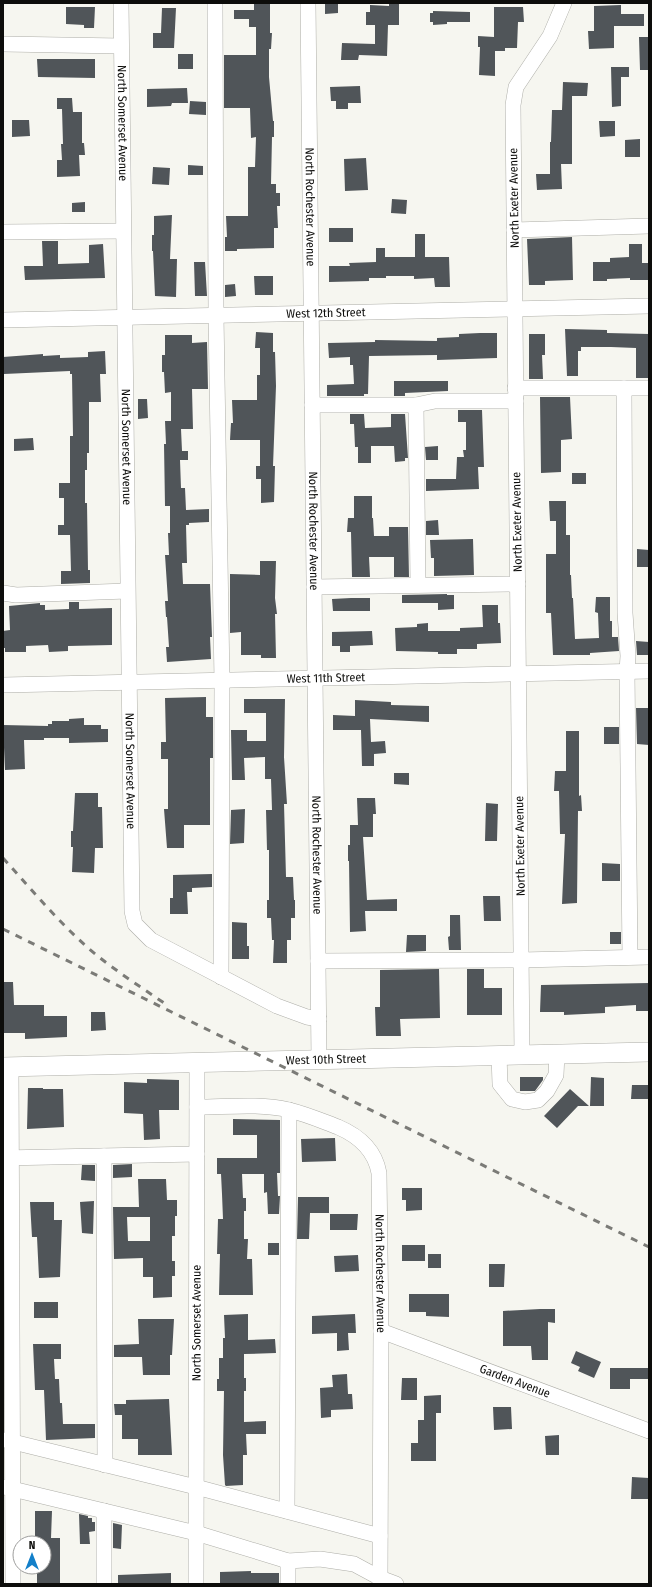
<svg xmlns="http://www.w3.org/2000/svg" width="652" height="1587" font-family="'Fira Sans Condensed',sans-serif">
  <rect width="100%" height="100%" fill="#f6f6f0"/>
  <!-- building -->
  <path fill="#505559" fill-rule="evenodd" d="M254,3H270V33H272L271,49H269V77L273,121H274V137H272L271,184H276V193H280V206H277L278,228H274V248L237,249V251H225V237H227L226,216H248V167H255L256,137L251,138L250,108H224V55H256V27H249V19H234V10H254Z
    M325,3H338V13L325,14Z
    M389,3H399V25H388L387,56L359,55L358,60H341L342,43L375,44V25H366V12H370V5L389,6Z
    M621,5V14H644V26H614V48L589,49L588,31H594V6Z
    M66,7H95L94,28H84V25L66,24Z
    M494,7H523L524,22H518L517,48H505V51H495V76L479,75L480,47H478V36L494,37Z
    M162,8H176L174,48H153V33H161Z
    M433,11L470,12V22H447V24L433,25V22H430V13H433Z
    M639,37H649V70H640Z
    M178,54H193V69H178Z
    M37,59H95V78L38,77Z
    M611,67H629V77H621V106L612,107Z
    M563,82L588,83L587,96H572V164H561L562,189L537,190L536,174H550V142H551L552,110H562Z
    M360,86L361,103H348V109H336V101H331L330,87Z
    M187,88L188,103H172L171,106L147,107V89Z
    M57,98H72L73,112H82V143H84L85,155H79L80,176L57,177V160H62L61,144H63L62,109H57Z
    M190,101L206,102V115L189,114Z
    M12,120H29L30,136L12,137Z
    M599,121H615V136L600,137Z
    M640,139V157H625V140Z
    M366,158L368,190L345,191L344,159Z
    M188,165L203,166V175H188Z
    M153,167L170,168L169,185L152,184Z
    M392,199L407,200L406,214L391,213Z
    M85,202V212H72V203Z
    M172,215L170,259H177L176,297L155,296L153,251H152V235H154V216Z
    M329,228H353V242H329Z
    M415,234H425V257H449L450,287H435L434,278L414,279V276H386V278H369V281L329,282V266H350L349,263L376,262V248H385V257H415Z
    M572,237L573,280L545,281V285H529L527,239Z
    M42,241H58V264L89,263V245L103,244L105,278L25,280L24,266H43Z
    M629,244H642V263H649V280H630V278L607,279V281H593V262H610V258L629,257Z
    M194,262H205L207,296H195Z
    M254,276H273V295H255Z
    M235,284L236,296L225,297V285Z
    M565,329L607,330V333L649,334V378H636V348L611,347H581V351H578V376H567Z
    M256,332L273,333V352H275L276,386L273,466H275L274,502L261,503V479H256V466H260V440H230L231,423H233L232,400H257V375H260V348H255Z
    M480,333H497V358L437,360V355L369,356L368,394H364V396H327V385L354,384L353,365H350V357L329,358L328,343L375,342V340L437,341V338L459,337V334Z
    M529,334H545V355H542L543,379H529Z
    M165,335H192V343L207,342L208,389H192L193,429H181L182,451H188V460H180L181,488H185L186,510L209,509V522L189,523V525H186L187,563H182L183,584H210L212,637H210L211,659L167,662L166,647H169L167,617H166L165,601H168L165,555H169L168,533H170V506H165L164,444H166L165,421H171V392L165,393L164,372H162V355H165Z
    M105,351L106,374H100L101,402H89V453H87V470H85V503H87L88,570H90V583L61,584V571H71L70,535H58V525H64V498H59V483H70V436H73L72,374H70V371L4,374L3,357L43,354V356L60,355V358L88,357V352Z
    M394,381H448V391L405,393V396H394Z
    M540,397H570L572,439L561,440V472L541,473Z
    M138,399H147L148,418L138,419Z
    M458,410H482L484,467H478L479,489L426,491V479H456L457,457H464L463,450H466V422H458Z
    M350,414H364L365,428L391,427V414H405L408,458H405V461L395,462L394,446H371V463H358V447H355L354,424H350Z
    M33,438L34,450L14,451V439Z
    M438,446V460H426L425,447Z
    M572,473H586V484H572Z
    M354,496H372V518H373L374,536H389V527H408L409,577H394V557H369L370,577H352L351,532H347L348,518H354Z
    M549,501H566V535H570V575H571L572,598H573L575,639L599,638L598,613L595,612L596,597H610V621H612V637H618L619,651L590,653V655H553L551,613H546V554H556V521H550Z
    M438,520L439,535H426V521Z
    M473,539L474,575L434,576V558H431L430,540Z
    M637,549L649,550V567H637Z
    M260,561H276L275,598L277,614H275L276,658H261V655H241V632L230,633V574L260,575Z
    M447,594V595H454V609L438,610V603H402V595Z
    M351,598H370V611H333L332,599Z
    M69,602H79V609L112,608V645L68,646V651L49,652L48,645L26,646V652H5V648H3V631L10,630L9,606L40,603V605H45V610L69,609Z
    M482,605H498V623H500L501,643L477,644V649H457V654H438V652L396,651L395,628L417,627V624L428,623V631H460V628L483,627Z
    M372,631L373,645L350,646V652H340V646H332V632Z
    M636,641L649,642V655H637Z
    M206,697V717H213V758H210V825H184V848H167L164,809H168V759H161V742H166L165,698Z
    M244,699H285L284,757L287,804H284L286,877H293L294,900H295V918H291V940H287V963H273L274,940H272L271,918H267V900H269V850H267L266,810H272L271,779H265V757L244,758L245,780H232L231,730H247V741H266V713H244Z
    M355,700L391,702V705L429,706V722L370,719L371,742L385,741L386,753L374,754V766H362L361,730H333V715L355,716Z
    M636,708H649V745L637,744Z
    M84,718V725H101V729H108V742L69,743V738H44V740H24L25,769L5,770L3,725L48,726V724H52V721H69V719Z
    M604,727H619V744H604Z
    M566,731H579V796L581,795L582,811H578L577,903L562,904L565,834H560L559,791H554L555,771H566Z
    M394,773H409V785L394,784Z
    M75,793H98V807H102L103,848H95L94,873L72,872L73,847H71V831H73Z
    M357,798H375L376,814H373V837H363L367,900L397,899V911H365L366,931L350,932L349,861H348V845H350V825H358Z
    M486,803L498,804L497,841H485Z
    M245,809L244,843L230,844L231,810Z
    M602,863L620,864V881H602Z
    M212,874V887L192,888V892H187L188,914H170V898H173V875Z
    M483,896H500L501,921H484Z
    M450,915H460L461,950H449L448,937L450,936Z
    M232,922L247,923V946H249V959H232Z
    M610,932H621V944H610Z
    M407,935H426V951L406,952Z
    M439,969L440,1018L400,1019L401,1036H376L375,1007H380V970Z
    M467,969H484V988H502V1015H467Z
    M3,982H13L14,1005H44V1016H67V1037L25,1039V1033H3Z
    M649,983V1011H636V1005L605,1007V1013L564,1015V1012H540L541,985Z
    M91,1012H105L106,1030L91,1031Z
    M520,1077H543V1080L535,1091H520Z
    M591,1077L604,1078V1106H590Z
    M147,1079L179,1080V1110H159L160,1139L144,1140L143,1114L124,1113V1082L147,1083Z
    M632,1085H649L648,1099H631Z
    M28,1088H43V1089H63L64,1127L27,1129Z
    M570,1089L589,1106H578L557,1128L544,1116Z
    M233,1119L280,1120V1173H277L278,1196H280L279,1214H268L267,1192L264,1193V1174H242L243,1198H246V1211H244V1239H248L247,1259H252L253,1295H219L220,1254H217L218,1219H223L222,1194L221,1174H217V1158H257V1135H233Z
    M335,1138L336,1161L302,1162L301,1139Z
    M132,1164V1177L113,1178V1165Z
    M82,1165H95V1181L81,1180Z
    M138,1179H166L167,1200H177V1216H175V1236H172V1261H175V1276H172V1297L153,1298V1277H143V1258L114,1259L113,1207H139ZM127,1217H150V1241H128Z
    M402,1188H422V1210L406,1211V1200H402Z
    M298,1197H329V1213H310L309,1239H297Z
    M94,1201L93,1234L82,1233L80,1202Z
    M30,1202H54V1220H62L60,1277L39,1278L37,1237H32Z
    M330,1214H358L357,1230H330Z
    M268,1243H279V1255H268Z
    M402,1245H425V1261H402Z
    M428,1254H441V1268H428Z
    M358,1255L359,1271L335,1272L334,1256Z
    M489,1264H505L504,1287H489Z
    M409,1294H449V1317L426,1316V1312H409Z
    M34,1302H58V1318H34Z
    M540,1309H555V1323L548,1322V1360H532L531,1346H503V1311Z
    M248,1314V1340L275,1339L276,1353L244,1354V1378H246V1391H244V1422L266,1421V1434H246L247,1455H243V1485L226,1486L225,1485L223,1455L224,1391H217V1379H219V1358H223V1338H225L224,1315Z
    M355,1314L356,1333H348L349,1350L337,1351V1333L312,1334V1316Z
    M138,1319H174L172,1355H170V1375H143L142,1357H114V1345L139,1344Z
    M33,1344H61V1359H54L55,1379H59L60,1403H62L63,1424H95V1438L46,1440L44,1390H35Z
    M576,1351L601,1362L594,1378L578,1371L580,1367L571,1363Z
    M610,1368H649V1379H630V1389H610Z
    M347,1374L348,1394H352L353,1409L331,1410V1417L321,1418L320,1388L333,1387L332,1375Z
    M402,1378H417V1400H401Z
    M441,1395V1413H436V1461H411V1443H418V1420H424V1396Z
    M169,1399L172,1455H138V1439H122V1415H115L114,1404H126V1400Z
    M493,1407H511L512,1429L494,1430Z
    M559,1435V1455H546L545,1436Z
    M632,1477L649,1478V1499H631Z
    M35,1511H52L51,1538H60V1584H37V1567H44V1543H35Z
    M79,1514L88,1516V1518H92V1522H95V1531L89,1532L90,1544H80Z
    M113,1523L122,1525L121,1549L113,1548Z
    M251,1571V1573H279V1584H220V1572Z
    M171,1573V1584H118V1575Z"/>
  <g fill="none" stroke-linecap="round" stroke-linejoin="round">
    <defs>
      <g id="minor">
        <path id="s1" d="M121,3L132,911L135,924L151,940L277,1006L307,1017L319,1019"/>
        <path d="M215,3L216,316L222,681L221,977"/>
        <path id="s2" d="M308,3L319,1059"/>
        <path d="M3,44L121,46"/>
        <path d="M514,230L649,226"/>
        <path d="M3,232L123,231"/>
        <path id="s3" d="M3,320L649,306"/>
        <path d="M515,388H649"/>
        <path d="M624,388L625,613L628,656L627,672L630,957"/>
        <path d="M312,405H416L435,401H516"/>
        <path d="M416,405L418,585"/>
        <path d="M314,587L518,584"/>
        <path d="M3,593L16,595L127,591"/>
        <path id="s4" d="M3,685L649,671"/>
        <path d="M318,961L521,960L649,957"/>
        <path d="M499,1055L500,1084L512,1099L525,1102L538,1100L547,1091L556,1075L557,1054"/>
        <path d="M522,1055L513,105L516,87L550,36L564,3"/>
        <path d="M11,1066L13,1584"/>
        <path id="s5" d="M197,1107C227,1107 259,1103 289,1110C306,1114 322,1121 338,1127C359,1136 375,1150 379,1173L381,1331L380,1584"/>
        <path d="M104,1156L105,1465"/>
        <path d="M3,1158L197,1154"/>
        <path id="s6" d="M381,1331L649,1431"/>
        <path d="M5,1440L196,1487L380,1536"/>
        <path d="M4,1487L196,1533L288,1561L320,1559L354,1564L380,1578L396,1584"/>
        <path d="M104,1511V1584"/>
        <path d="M287,1511L289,1110"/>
        <path id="s7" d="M196,1584L197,1061"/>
        <path d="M288,1584V1561"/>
      </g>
      <g id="major">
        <path id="s8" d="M3,1067L649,1052"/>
      </g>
    </defs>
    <!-- minor casing -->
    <use href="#minor" stroke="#aeaea8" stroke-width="16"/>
    <!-- major casing -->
    <use href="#major" stroke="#aeaea8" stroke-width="20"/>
    <!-- minor -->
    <use href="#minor" stroke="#fff" stroke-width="15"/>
    <!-- major -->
    <use href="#major" stroke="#fff" stroke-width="19"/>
    <!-- rail -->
    <path stroke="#7b7b77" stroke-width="3" stroke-dasharray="7 7" stroke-linecap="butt" d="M3,858C30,888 57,920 87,947C111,968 138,985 164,1003
      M3,929L649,1247"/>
  </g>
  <g text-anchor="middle" stroke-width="4" stroke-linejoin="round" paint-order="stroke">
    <!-- street labels -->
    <g font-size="12" fill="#0d0d0b" stroke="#fff">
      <text dy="4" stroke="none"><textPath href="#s1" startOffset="120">North Somerset Avenue</textPath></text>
      <text transform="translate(514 198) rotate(-91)" y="4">North Exeter Avenue</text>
      <text dy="4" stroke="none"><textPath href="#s2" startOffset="204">North Rochester Avenue</textPath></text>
      <text dy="4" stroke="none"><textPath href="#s3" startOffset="323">West 12th Street</textPath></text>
      <text dy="4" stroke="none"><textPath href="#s1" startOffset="444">North Somerset Avenue</textPath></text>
      <text transform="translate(517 522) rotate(-91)" y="4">North Exeter Avenue</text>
      <text dy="4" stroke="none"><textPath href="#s2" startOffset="528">North Rochester Avenue</textPath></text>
      <text dy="4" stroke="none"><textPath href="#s4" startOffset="323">West 11th Street</textPath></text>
      <text dy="4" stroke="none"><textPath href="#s1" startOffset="768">North Somerset Avenue</textPath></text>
      <text transform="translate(520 846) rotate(-91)" y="4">North Exeter Avenue</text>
      <text dy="4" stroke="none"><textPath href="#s2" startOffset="852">North Rochester Avenue</textPath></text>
      <text dy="4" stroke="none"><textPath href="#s8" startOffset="323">West 10th Street</textPath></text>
      <text dy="4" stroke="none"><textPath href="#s5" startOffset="309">North Rochester Avenue</textPath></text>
      <text dy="4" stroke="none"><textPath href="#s7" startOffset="261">North Somerset Avenue</textPath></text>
      <text dy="4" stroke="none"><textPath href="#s6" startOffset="143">Garden Avenue</textPath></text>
    </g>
  </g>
  <!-- border -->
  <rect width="652" height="1587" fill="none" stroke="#0d0d0b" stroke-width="8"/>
  <!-- north arrow -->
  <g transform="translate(32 1555)"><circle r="19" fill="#ffffff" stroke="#9e9e9d"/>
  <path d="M0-3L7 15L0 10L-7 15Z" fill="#127fc9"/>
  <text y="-6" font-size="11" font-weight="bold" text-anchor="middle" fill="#0d0d0b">N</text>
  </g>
</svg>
